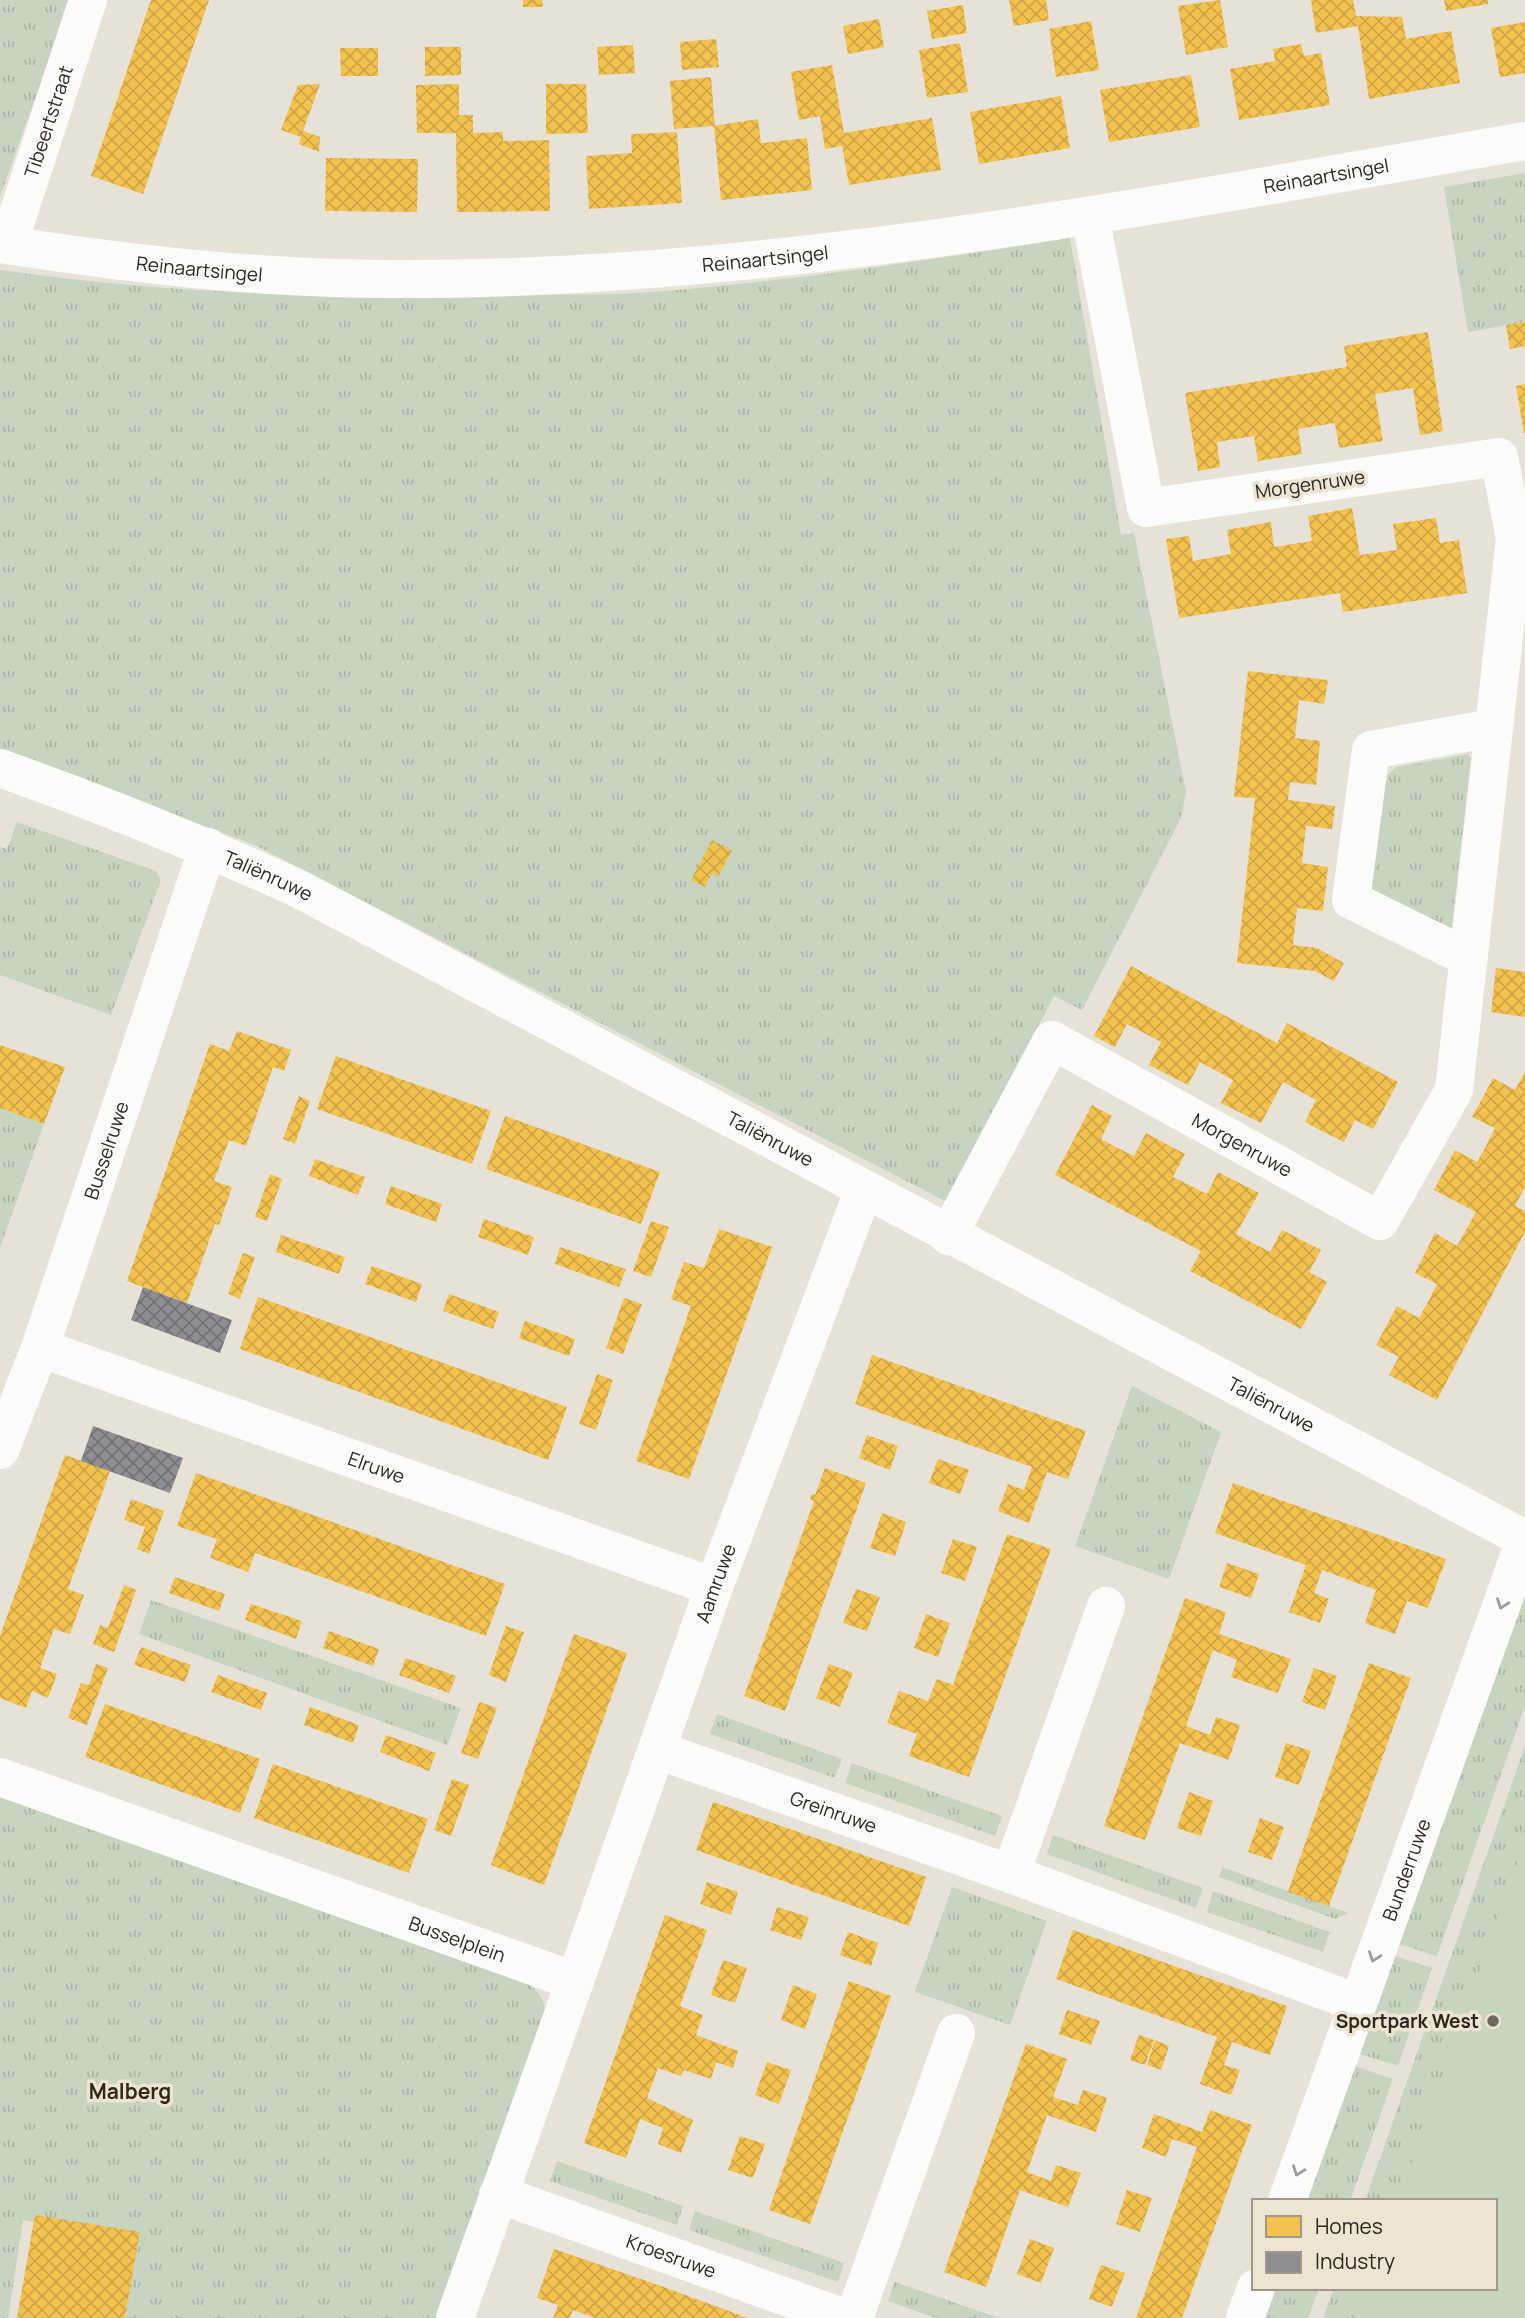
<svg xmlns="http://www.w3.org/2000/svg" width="1525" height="2318" font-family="Manrope,sans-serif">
  <defs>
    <pattern id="grass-tufts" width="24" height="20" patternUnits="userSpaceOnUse" patternTransform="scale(1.75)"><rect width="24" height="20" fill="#c7d4bf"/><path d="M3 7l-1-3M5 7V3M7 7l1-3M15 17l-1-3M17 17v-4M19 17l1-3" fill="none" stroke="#abb6a4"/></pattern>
    <pattern id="homes-cross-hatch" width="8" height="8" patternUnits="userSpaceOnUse" patternTransform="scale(1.75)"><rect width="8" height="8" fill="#f2c14e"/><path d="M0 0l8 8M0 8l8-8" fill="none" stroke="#d0a644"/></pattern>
    <pattern id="industry-cross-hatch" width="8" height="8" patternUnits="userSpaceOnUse" patternTransform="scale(1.75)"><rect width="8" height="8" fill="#8d8d92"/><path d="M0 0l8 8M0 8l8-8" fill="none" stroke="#737377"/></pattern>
  </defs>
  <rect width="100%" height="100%" fill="#e7e2d7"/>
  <!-- grass -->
  <path fill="url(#grass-tufts)" d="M0,0H70L0,197Z
    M1525,173V322L1468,332L1444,187Z
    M1070,238L1121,535L1134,533L1186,792L1182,814L1176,828L1082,1010L1054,996L947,1202L257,846L0,749V270C168,294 337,299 507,295C555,294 604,296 653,292C793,281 931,260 1070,238Z
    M1468,754L1471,758L1451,933L1372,890L1370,880L1383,779L1397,767Z
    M17,822L156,871L161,880L111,1015L0,975V847L7,849Z
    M0,1108L44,1124L0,1248Z
    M1132,1386L1221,1432L1169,1579L1075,1546Z
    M1525,1596V1706L1437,1956L1399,1944Z
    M151,1600L461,1708L447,1745L139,1634Z
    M717,1714L842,1759L835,1778L710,1734Z
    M1525,1746V1883L1413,2201H1365Z
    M852,1763L1002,1816L995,1836L845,1783Z
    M0,1794L527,1982C538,1991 544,2000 546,2013L438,2318H125L140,2232L35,2216L33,2222L23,2220L8,2318H0Z
    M1053,1835L1203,1888L1196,1908L1047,1854Z
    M1222,1867L1348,1913L1335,1919L1219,1877Z
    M952,1887L1047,1921L1010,2025L915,1992Z
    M1213,1891L1330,1932L1323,1952L1207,1912Z
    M1395,1956L1432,1968L1398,2066L1360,2054Z
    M1355,2066L1393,2079L1350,2201H1307Z
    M557,2161L683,2206L677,2225L550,2181Z
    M695,2211L844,2263L838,2282L689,2230Z
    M895,2282L999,2318H936L888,2301Z
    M1276,2288H1319L1308,2318H1265Z
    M1334,2288H1382L1371,2318H1323Z"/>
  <!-- park -->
  <path fill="#c7d4bf" d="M1525,1841V2318H1356L1367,2288H1495V2201H1398Z"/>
  <!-- homes -->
  <path fill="url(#homes-cross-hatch)" d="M151,0H209L143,194L91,176Z
    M523,0H542L543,7H523Z
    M1009,0H1046L1049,20L1014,26Z
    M1220,0L1228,47L1186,55L1178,6Z
    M1311,0H1353L1356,16L1402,17L1406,39L1451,31L1460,83L1369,99L1358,26L1316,33Z
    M1444,0H1488V4L1446,11Z
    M963,5L967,33L932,39L927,11Z
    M879,19L884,47L848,54L843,26Z
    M1091,21L1099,70L1056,77L1049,29Z
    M1525,22V73L1500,77L1491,28Z
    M716,39L719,67L682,70L680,42Z
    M960,43L968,92L927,98L919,50Z
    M1301,44L1304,56L1321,53L1330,105L1239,120L1230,69L1275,61L1273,49Z
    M633,45L635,73L599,75L597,47Z
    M425,47H461V75L425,76Z
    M340,48H378V76H341Z
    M832,65L844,133L932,118L941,170L849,185L842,146L825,149L820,116L799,120L791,72Z
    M1191,75L1200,127L1109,142L1100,90Z
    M711,77L715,126L674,129L670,81Z
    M320,84L303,131L320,137L319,152L299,144L301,137L281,130L298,85Z
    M459,84V115H473V133L503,132V141L549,140L550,211L457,212L456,133H417L416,85Z
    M546,84H586L588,133L546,134Z
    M1061,96L1070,148L979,164L970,112Z
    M758,119L761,143L807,138L812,190L721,200L714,126Z
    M677,132L682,203L589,209L586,156L632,153L631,134Z
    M326,158L418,159L417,212L325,211Z
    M1525,322V346L1510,349L1506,325Z
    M1428,332L1443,431L1420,435L1413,388L1375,394L1383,441L1339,448L1335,423L1298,429L1302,454L1258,461L1254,436L1217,442L1220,467L1198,471L1185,393L1347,367L1344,346Z
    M1525,384V433H1524L1516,386Z
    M1352,508L1360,555L1397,550L1393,524L1436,518L1440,543L1459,540L1467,593L1343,612L1340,593L1179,618L1166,539L1189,536L1193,561L1231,554L1227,530L1271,522L1274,547L1312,541L1308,516Z
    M1248,671L1328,680L1324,704L1299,700L1297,718L1295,738L1320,741L1316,785L1290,782L1288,800L1335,806L1332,829L1306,826L1302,863L1328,867L1323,911L1297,908L1293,945L1317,948L1344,963L1334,981L1315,971L1237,963L1255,798L1234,797Z
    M712,840L732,851L718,877L712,873L705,887L691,880Z
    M1131,966L1277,1043L1287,1023L1398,1082L1373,1129L1355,1120L1344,1142L1324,1132L1305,1122L1316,1100L1283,1082L1261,1123L1221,1103L1233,1080L1200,1062L1188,1085L1149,1065L1161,1042L1127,1024L1115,1047L1094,1036Z
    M1496,968L1525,972V1017L1491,1012Z
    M237,1031L291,1050L284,1071L273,1067L246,1146L229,1140L214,1181L232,1187L219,1225L215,1224L187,1303L127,1281L210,1044L229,1051Z
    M0,1045L65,1067L44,1124L0,1108Z
    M336,1056L491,1111L472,1164L317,1109Z
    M1525,1072V1187L1515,1206L1525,1211V1232L1437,1400L1389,1375L1399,1357L1376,1345L1397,1306L1419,1318L1428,1302L1437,1284L1415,1273L1435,1233L1457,1246L1476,1212L1434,1190L1455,1150L1477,1162L1486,1146L1495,1128L1472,1117L1483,1097L1493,1078L1515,1090Z
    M299,1096L310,1101L295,1144L283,1139Z
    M1092,1105L1112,1116L1101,1139L1116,1147L1134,1156L1146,1133L1185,1154L1173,1177L1207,1194L1218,1172L1259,1193L1236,1234L1270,1252L1282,1230L1321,1250L1309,1272L1327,1282L1301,1329L1190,1271L1201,1251L1055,1175Z
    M505,1116L660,1172L641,1224L486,1169Z
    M315,1159L365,1177L358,1195L309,1176Z
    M270,1174L282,1179L267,1221L255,1217Z
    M391,1186L442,1204L436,1222L385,1204Z
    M484,1219L534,1237L528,1255L478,1237Z
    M651,1221L669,1227L651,1277L633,1271Z
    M719,1229L772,1247L689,1479L636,1461L691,1306L671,1299L684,1262L704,1268Z
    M281,1235L345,1257L339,1274L276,1252Z
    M560,1247L626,1269L619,1287L555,1264Z
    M243,1253L255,1257L240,1299L228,1294Z
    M372,1266L422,1284L416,1302L365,1284Z
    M449,1294L499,1312L493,1329L443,1311Z
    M258,1297L567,1407L548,1460L240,1349Z
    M624,1298L642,1304L623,1354L606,1348Z
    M525,1321L575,1339L569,1356L519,1338Z
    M872,1355L1086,1431L1068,1479L1047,1472L1029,1523L998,1511L1008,1484L1024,1490L1032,1467L855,1404Z
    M597,1374L613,1380L596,1430L579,1424Z
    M867,1435L898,1446L890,1470L859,1458Z
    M65,1455L110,1471L68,1589L84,1595L70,1634L54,1629L40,1668L57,1674L48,1698L32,1691L26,1708L0,1698V1636Z
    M938,1459L969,1470L960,1494L929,1483Z
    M825,1468L866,1483L785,1711L744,1696L814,1501L810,1499L812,1494L815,1495Z
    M196,1473L505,1584L486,1636L255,1553L248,1572L210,1558L217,1539L177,1526Z
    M1233,1483L1446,1559L1428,1608L1407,1601L1395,1634L1365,1623L1376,1590L1322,1570L1314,1593L1329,1599L1320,1623L1289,1612L1306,1565L1215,1533Z
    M131,1499L164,1511L149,1554L137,1549L145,1527L124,1520Z
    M882,1513L906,1522L895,1556L870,1548Z
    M1007,1534L1051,1549L969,1777L909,1756L917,1734L887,1723L899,1691L928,1701L937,1679L953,1685Z
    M953,1539L977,1547L965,1581L941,1573Z
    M1227,1563L1259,1574L1251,1598L1219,1587Z
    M175,1577L225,1594L219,1611L169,1593Z
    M124,1585L136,1590L114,1652L93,1644L100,1625L108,1628Z
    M856,1589L880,1597L867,1631L843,1623Z
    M1185,1598L1226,1612L1219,1634L1291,1659L1278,1693L1231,1677L1237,1660L1213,1650L1186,1726L1210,1735L1216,1717L1240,1725L1229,1760L1180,1743L1145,1840L1104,1826Z
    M251,1604L302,1621L296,1639L245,1620Z
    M926,1614L950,1623L938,1657L914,1648Z
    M506,1626L524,1632L506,1682L489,1675Z
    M329,1631L379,1649L373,1666L323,1648Z
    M574,1634L627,1653L544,1885L491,1865Z
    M141,1647L191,1665L185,1682L134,1665Z
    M406,1658L456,1676L449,1693L399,1675Z
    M1369,1663L1411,1678L1329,1906L1288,1892Z
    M96,1664L108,1668L87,1725L68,1718L81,1683L89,1685Z
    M829,1664L853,1673L840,1707L816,1698Z
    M1314,1668L1337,1676L1325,1710L1302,1702Z
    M218,1675L267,1693L261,1710L211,1692Z
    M479,1702L497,1708L478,1759L461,1753Z
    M105,1704L260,1759L240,1813L85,1757Z
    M310,1707L359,1725L353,1743L304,1725Z
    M386,1735L436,1753L429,1771L380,1752Z
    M1286,1743L1311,1751L1299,1785L1275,1777Z
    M273,1764L428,1819L409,1873L254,1818Z
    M452,1779L469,1785L451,1836L434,1830Z
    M1189,1792L1213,1801L1201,1836L1177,1828Z
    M713,1802L926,1877L909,1926L696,1850Z
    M1260,1818L1284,1827L1272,1860L1248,1852Z
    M707,1882L738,1892L731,1915L700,1904Z
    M777,1907L809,1917L801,1940L770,1930Z
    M665,1915L707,1930L680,2006L703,2015L696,2035L738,2051L733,2068L716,2062L711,2079L684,2070L681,2076L658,2068L647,2098L693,2120L681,2153L658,2144L663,2128L640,2119L626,2158L584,2143Z
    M1073,1930L1287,2006L1270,2055L1232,2042L1224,2065L1240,2070L1231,2095L1200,2084L1217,2037L1056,1979Z
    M848,1932L878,1943L871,1966L840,1955Z
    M723,1960L747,1968L735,2003L711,1995Z
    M849,1981L891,1996L810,2224L769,2210Z
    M793,1985L817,1994L805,2029L781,2020Z
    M1067,2010L1100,2021L1091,2045L1059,2034Z
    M1139,2035L1154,2040L1145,2065L1130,2060Z
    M1155,2040L1169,2046L1161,2070L1147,2065Z
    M1026,2044L1067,2059L1053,2097L1078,2105L1083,2090L1107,2098L1096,2132L1047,2115L1027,2172L1051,2181L1056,2165L1081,2173L1068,2207L1020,2190L986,2287L944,2272Z
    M767,2062L791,2070L779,2104L755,2095Z
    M1210,2110L1252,2125L1238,2162L1182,2318H1136L1197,2147L1172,2139L1166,2157L1142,2148L1154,2114L1202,2132Z
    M740,2136L765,2144L753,2178L728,2170Z
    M1127,2190L1152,2198L1140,2232L1116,2224Z
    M35,2215L140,2232L125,2318H17Z
    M1030,2239L1054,2248L1041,2283L1017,2274Z
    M554,2249L661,2286L748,2318H595L573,2310L570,2318H553L558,2305L537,2298Z
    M1101,2265L1125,2273L1112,2307L1089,2299Z"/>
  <!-- industry -->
  <path fill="url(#industry-cross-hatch)" d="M143,1287L232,1320L220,1353L131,1320Z
    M93,1426L183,1458L170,1493L81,1461Z"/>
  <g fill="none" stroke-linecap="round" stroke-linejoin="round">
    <!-- minor -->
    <g stroke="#fbfbf9" stroke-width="38">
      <path id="s1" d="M0,244C130,264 260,279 392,279C770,281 1153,205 1525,141"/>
      <path id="s2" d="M8,245L88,0"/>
      <path id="s3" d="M0,768C102,804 201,844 299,889L1525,1539"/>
      <path d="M1469,958L1351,900L1371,750L1492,728"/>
      <path id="s4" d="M948,1236L1052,1040L1380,1221L1454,1090L1515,538L1499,457L1146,508L1090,215"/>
      <path id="s5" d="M40,1348L714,1587"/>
      <path id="s6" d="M0,1450L40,1348L208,847"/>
      <path id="s7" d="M657,1750L1011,1874L1357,2003"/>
      <path id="s8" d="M0,1777L575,1981L455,2318"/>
      <path d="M1011,1874L1106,1606"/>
      <path id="s9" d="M575,1981L714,1587L864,1189"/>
      <path id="s10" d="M498,2194L845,2318"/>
      <path id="s11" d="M1287,2201L1525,1540"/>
      <path d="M854,2318L956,2033"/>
      <path d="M1245,2318L1256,2288"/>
    </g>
  </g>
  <!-- one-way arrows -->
  <defs><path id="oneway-chevron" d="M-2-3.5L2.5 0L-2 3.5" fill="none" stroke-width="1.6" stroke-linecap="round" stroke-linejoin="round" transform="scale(1.75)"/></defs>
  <g stroke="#9e9c98">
    <use href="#oneway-chevron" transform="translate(1502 1604) rotate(110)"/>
    <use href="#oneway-chevron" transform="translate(1374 1957) rotate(110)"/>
    <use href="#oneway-chevron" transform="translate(1298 2171) rotate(110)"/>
  </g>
  <!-- markers -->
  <circle fill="#6d6961" stroke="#ede4d1" stroke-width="2.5" cx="1493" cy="2021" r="7"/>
  <g text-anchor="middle" stroke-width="7" stroke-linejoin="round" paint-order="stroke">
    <!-- street labels -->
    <g font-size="19" fill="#2c2821" stroke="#ede4d1">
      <text dy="7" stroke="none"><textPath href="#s2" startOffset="130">Tibeertstraat</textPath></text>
      <text dy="7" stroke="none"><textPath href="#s1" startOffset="1335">Reinaartsingel</textPath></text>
      <text dy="7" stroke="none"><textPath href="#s1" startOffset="768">Reinaartsingel</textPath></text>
      <text dy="7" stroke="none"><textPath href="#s1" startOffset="201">Reinaartsingel</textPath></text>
      <text transform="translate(1310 484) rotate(-8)" y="7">Morgenruwe</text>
      <text dy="7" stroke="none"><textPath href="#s3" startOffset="289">Taliënruwe</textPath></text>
      <text dy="7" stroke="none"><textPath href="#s3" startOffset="856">Taliënruwe</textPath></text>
      <text dy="7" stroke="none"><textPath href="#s4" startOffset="439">Morgenruwe</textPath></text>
      <text dy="7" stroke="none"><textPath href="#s6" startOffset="318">Busselruwe</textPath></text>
      <text dy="7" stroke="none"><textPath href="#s3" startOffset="1423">Taliënruwe</textPath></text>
      <text dy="7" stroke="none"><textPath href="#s5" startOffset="357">Elruwe</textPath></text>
      <text dy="7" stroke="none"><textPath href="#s9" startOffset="422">Aamruwe</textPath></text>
      <text dy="7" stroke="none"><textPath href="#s7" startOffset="187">Greinruwe</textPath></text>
      <text dy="7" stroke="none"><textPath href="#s11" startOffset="352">Bunderruwe</textPath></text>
      <text dy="7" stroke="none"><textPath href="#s8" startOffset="485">Busselplein</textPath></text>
      <text dy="7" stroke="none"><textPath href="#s10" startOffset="184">Kroesruwe</textPath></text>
    </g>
    <!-- poi labels -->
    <g font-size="19" font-weight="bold" fill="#2c2821" stroke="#ede4d1" text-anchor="end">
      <text x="1479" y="2028">Sportpark West</text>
    </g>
    <!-- neighbourhood labels -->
    <g font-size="21" font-weight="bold" fill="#30291a" stroke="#ede4d1">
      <text x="130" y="2099">Malberg</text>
    </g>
  </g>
  <!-- legend -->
  <rect x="1252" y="2199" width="245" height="91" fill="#ede4d1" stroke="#a0998b" stroke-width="2"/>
  <rect x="1266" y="2216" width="35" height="21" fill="#f2c14e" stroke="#a0998b" stroke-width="2"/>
  <text x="1315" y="2234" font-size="21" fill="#2c2821">Homes</text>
  <rect x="1266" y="2252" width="35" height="21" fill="#8d8d92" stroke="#a0998b" stroke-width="2"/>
  <text x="1315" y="2269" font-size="21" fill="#2c2821">Industry</text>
</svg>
